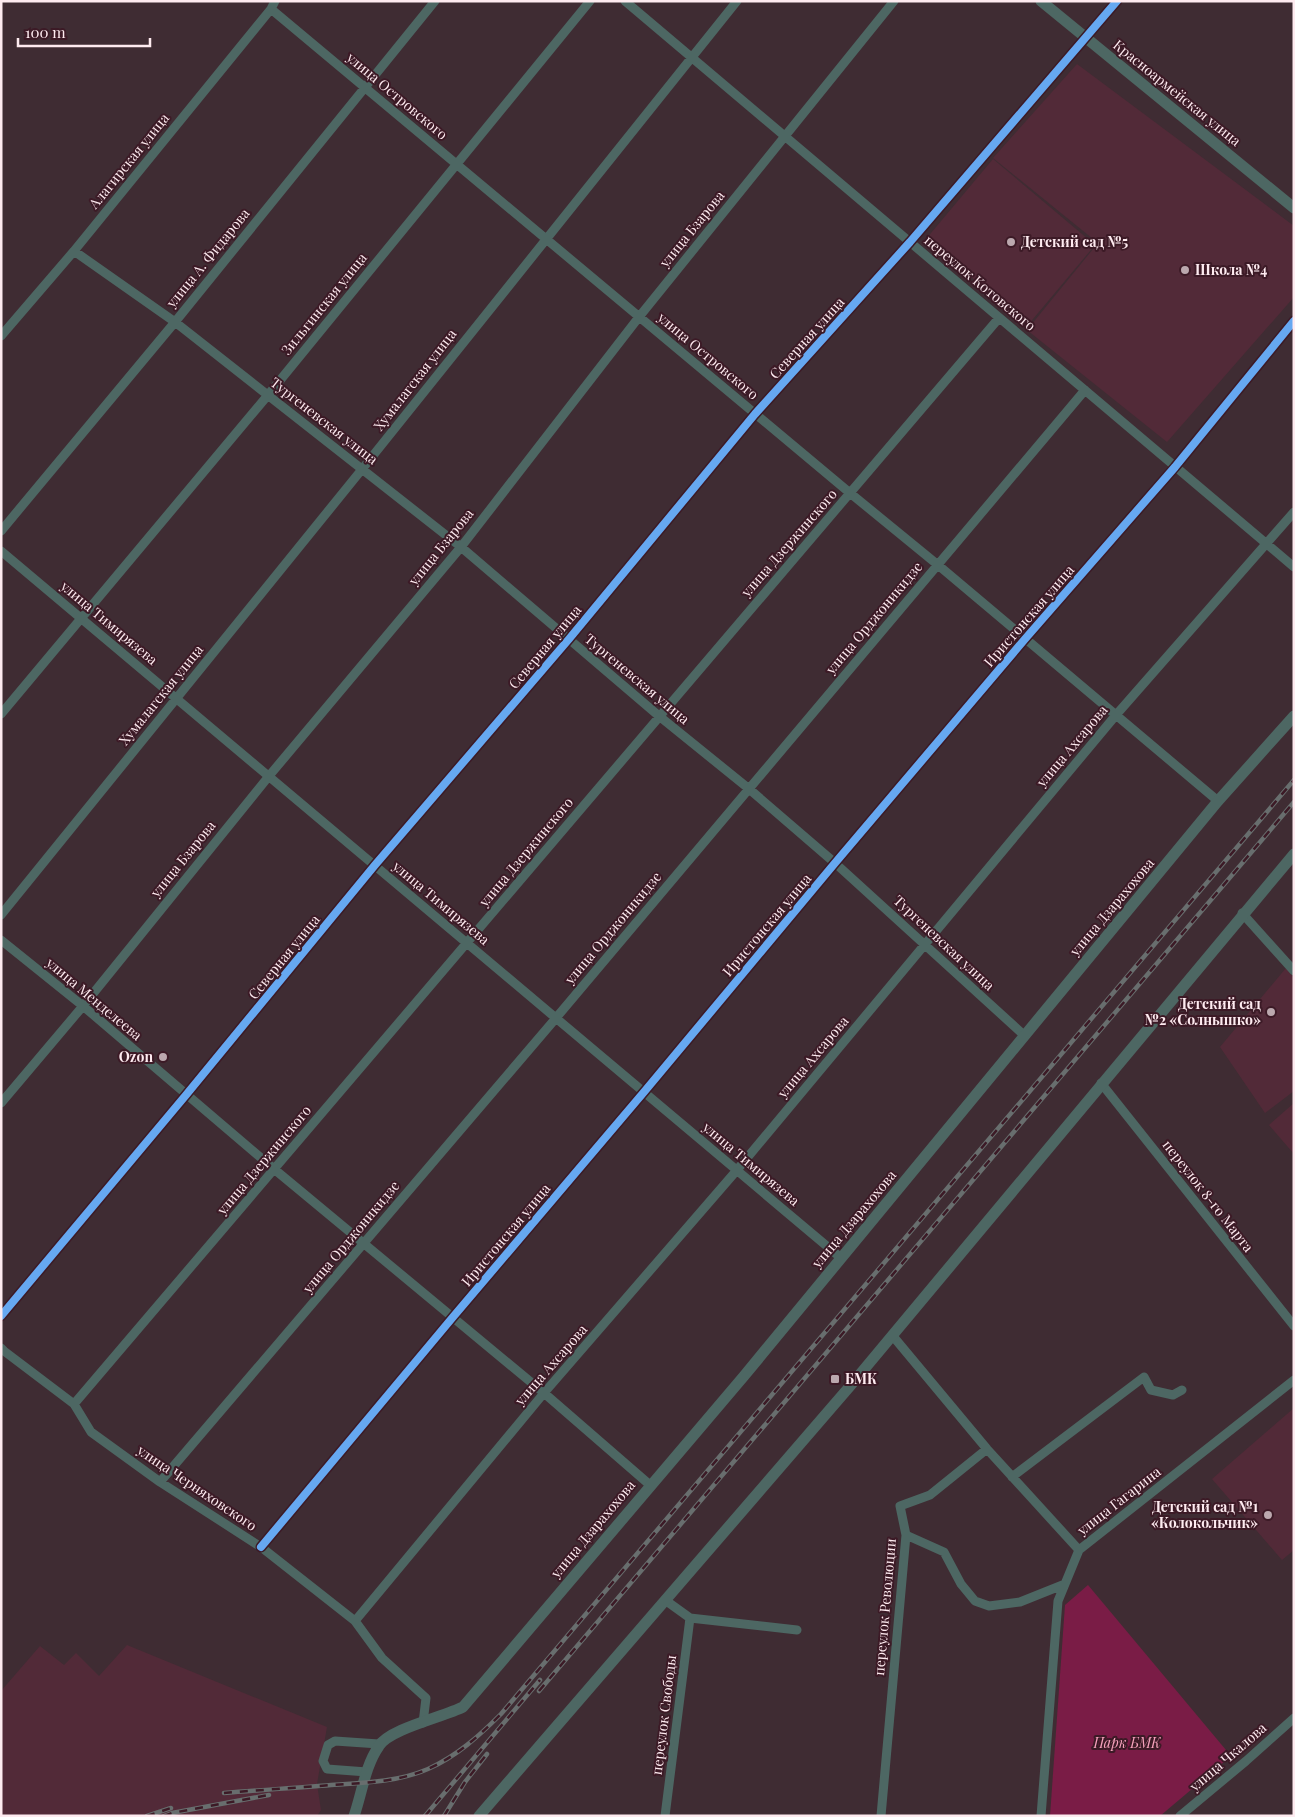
<svg xmlns="http://www.w3.org/2000/svg" width="1295" height="1817" font-family="'Playfair Display',serif">
  <rect width="100%" height="100%" fill="#3f2c33"/>
  <!-- built -->
  <path fill="#522a38" d="M1077,64L1294,226V297L1167,442L1027,330L1098,243L993,158Z
    M993,159L1095,245L1028,325L926,239Z
    M1286,968L1294,978V1091L1265,1113L1220,1047Z
    M1294,1103V1154L1269,1125Z
    M1294,1408V1550L1282,1560L1212,1479Z
    M127,1645L327,1727L317,1784L321,1810L317,1816H1V1691L40,1646L64,1665L76,1653L99,1676Z"/>
  <!-- green -->
  <path fill="#7a1c46" d="M1088,1585L1231,1756L1160,1816H1050L1065,1605Z"/>
  <g fill="none" stroke-linecap="round" stroke-linejoin="round">
    <!-- minor -->
    <path stroke="#4d6763" stroke-width="9" d="M625,1L1294,567
      M271,9L850,493L938,565L1218,801
      M74,251L175,322L461,547L659,716L748,788L835,863L1025,1036
      M1,336L74,251L271,9L275,1
      M1,531L175,322L435,1
      M1,551L841,1258
      M1,714L268,395L590,1
      M1242,913L1294,971
      M1,915L363,468L737,1
      M1,940L83,1006L274,1169L544,1393L650,1485
      M1101,1083L1294,1326
      M1,1103L83,1006L269,776L461,547L639,317L894,1
      M1,1316L186,1095L375,865L569,639L755,414L910,242L1117,1
      M892,1335L987,1449L1079,1550
      M1,1348L4,1351L74,1404L91,1432L160,1482L261,1547L355,1621L382,1658L426,1698L423,1723
      M74,1404L999,318
      M1012,1477L1144,1377L1151,1390L1173,1395L1182,1390
      M160,1482L556,1018L1085,390
      M906,1535L944,1552L961,1584L975,1601L989,1606L1020,1602L1065,1584
      M261,1547L453,1317L644,1092L835,863L1025,639L1175,467L1294,321
      M690,1618L797,1630
      M355,1621L544,1393L737,1170L1116,715L1294,512
      M367,1772L327,1769L323,1761L328,1745L335,1741L379,1744
      M665,1816L690,1618L665,1600
      M881,1816L906,1535L900,1506L930,1495L987,1449
      M1041,1816L1058,1601L1079,1550L1294,1380
      M1180,1816L1246,1761L1294,1718"/>
    <!-- tertiary -->
    <path stroke="#4d6763" stroke-width="11" d="M1041,1L1294,208
      M354,1816C362,1793 365,1766 379,1746C389,1729 443,1717 463,1707L744,1376L1218,801L1294,716
      M479,1816L851,1385L1294,854"/>
    <defs>
      <path id="rail" d="M539,1691L1294,802
        M224,1793C259,1790 295,1788 331,1785C363,1783 398,1782 428,1769C457,1756 479,1736 501,1714L1294,780
        M147,1816L171,1808
        M164,1816L172,1813L269,1795
        M425,1816L540,1680
        M444,1816L465,1782L487,1754"/>
    </defs>
    <!-- rail casing -->
    <use href="#rail" stroke="#686e6e" stroke-width="4.5"/>
    <!-- rail -->
    <use href="#rail" stroke="#3c1a26" stroke-width="2.5" stroke-dasharray="8" stroke-linecap="butt"/>
    <defs>
      <path id="cycleway" d="M1,1316L186,1095L375,865L569,639L755,414L910,242L1117,1
        M261,1547L453,1317L644,1092L835,863L1025,639L1175,467L1294,321"/>
    </defs>
    <!-- cycleway casing -->
    <use href="#cycleway" stroke="#3c1a26" stroke-width="11"/>
    <!-- cycleway -->
    <use href="#cycleway" stroke="#66a8f1" stroke-width="8"/>
  </g>
  <!-- markers -->
  <g fill="#bba8ae" stroke="#3c1a26" stroke-width="2">
    <circle cx="1011" cy="242" r="5"/>
    <circle cx="1185" cy="270" r="5"/>
    <circle cx="1271" cy="1012" r="5"/>
    <circle cx="163" cy="1057" r="5"/>
    <rect x="830" y="1374" width="10" height="10" rx="2.5"/>
    <circle cx="1268" cy="1515" r="5"/>
  </g>
  <g text-anchor="middle" stroke-width="4" stroke-linejoin="round" paint-order="stroke">
    <!-- street labels -->
    <g font-size="14" fill="#feebf0" stroke="#3c1a26">
      <text transform="translate(1177 93) rotate(39)" y="5">Красноармейская улица</text>
      <text transform="translate(397 96) rotate(40)" y="5">улица Островского</text>
      <text transform="translate(129 161) rotate(-51)" y="5">Алагирская улица</text>
      <text transform="translate(692 229) rotate(-51)" y="5">улица Бзарова</text>
      <text transform="translate(208 258) rotate(-51)" y="5">улица А. Фидарова</text>
      <text transform="translate(980 283) rotate(40)" y="5">переулок Котовского</text>
      <text transform="translate(324 304) rotate(-51)" y="5">Зильгинская улица</text>
      <text transform="translate(807 338) rotate(-48)" y="5">Северная улица</text>
      <text transform="translate(708 356) rotate(40)" y="5">улица Островского</text>
      <text transform="translate(415 380) rotate(-52)" y="5">Хумалагская улица</text>
      <text transform="translate(324 421) rotate(38)" y="5">Тургеневская улица</text>
      <text transform="translate(789 543) rotate(-49)" y="5">улица Дзержинского</text>
      <text transform="translate(441 547) rotate(-51)" y="5">улица Бзарова</text>
      <text transform="translate(1029 616) rotate(-49)" y="5">Иристонская улица</text>
      <text transform="translate(874 618) rotate(-50)" y="5">улица Орджоникидзе</text>
      <text transform="translate(109 623) rotate(40)" y="5">улица Тимирязева</text>
      <text transform="translate(545 647) rotate(-50)" y="5">Северная улица</text>
      <text transform="translate(637 679) rotate(40)" y="5">Тургеневская улица</text>
      <text transform="translate(161 695) rotate(-51)" y="5">Хумалагская улица</text>
      <text transform="translate(1072 746) rotate(-50)" y="5">улица Ахсарова</text>
      <text transform="translate(526 852) rotate(-50)" y="5">улица Дзержинского</text>
      <text transform="translate(183 859) rotate(-51)" y="5">улица Бзарова</text>
      <text transform="translate(441 903) rotate(40)" y="5">улица Тимирязева</text>
      <text transform="translate(1112 907) rotate(-50)" y="5">улица Дзарахохова</text>
      <text transform="translate(767 925) rotate(-50)" y="5">Иристонская улица</text>
      <text transform="translate(613 928) rotate(-50)" y="5">улица Орджоникидзе</text>
      <text transform="translate(944 943) rotate(43)" y="5">Тургеневская улица</text>
      <text transform="translate(284 957) rotate(-51)" y="5">Северная улица</text>
      <text transform="translate(94 999) rotate(40)" y="5">улица Менделеева</text>
      <text transform="translate(813 1057) rotate(-50)" y="5">улица Ахсарова</text>
      <text transform="translate(264 1160) rotate(-50)" y="5">улица Дзержинского</text>
      <text transform="translate(751 1164) rotate(40)" y="5">улица Тимирязева</text>
      <text transform="translate(1208 1196) rotate(52)" y="5">переулок 8-го Марта</text>
      <text transform="translate(854 1219) rotate(-50)" y="5">улица Дзарахохова</text>
      <text transform="translate(506 1235) rotate(-50)" y="5">Иристонская улица</text>
      <text transform="translate(351 1237) rotate(-50)" y="5">улица Орджоникидзе</text>
      <text transform="translate(551 1365) rotate(-49)" y="5">улица Ахсарова</text>
      <text transform="translate(197 1488) rotate(34)" y="5">улица Черняховского</text>
      <text transform="translate(1119 1501) rotate(-38)" y="5">улица Гагарина</text>
      <text transform="translate(593 1529) rotate(-50)" y="5">улица Дзарахохова</text>
      <text transform="translate(885 1607) rotate(-85)" y="5">переулок Революции</text>
      <text transform="translate(664 1715) rotate(-83)" y="5">переулок Свободы</text>
      <text transform="translate(1228 1757) rotate(-41)" y="5">улица Чкалова</text>
    </g>
    <!-- poi labels -->
    <g font-size="14" font-weight="bold" fill="#feebf0" stroke="#3c1a26" text-anchor="start">
      <text x="1021" y="247">Детский сад №5</text>
      <text x="1195" y="275">Школа №4</text>
      <text x="1261" y="1009" text-anchor="end">Детский сад<tspan x="1261" dy="16">№2 «Солнышко»</tspan></text>
      <text x="153" y="1062" text-anchor="end">Ozon</text>
      <text x="845" y="1384">БМК</text>
      <text x="1258" y="1512" text-anchor="end">Детский сад №1<tspan x="1258" dy="16">«Колокольчик»</tspan></text>
    </g>
    <!-- park labels -->
    <g font-size="14" font-style="italic" fill="#f7a2bd" stroke="#3c1a26">
      <text x="1127" y="1748">Парк БМК</text>
    </g>
  </g>
  <!-- border -->
  <rect width="1295" height="1817" fill="none" stroke="#feebf0" stroke-width="5"/>
  <!-- scale -->
  <path d="M18 38v8h132v-8" fill="none" stroke="#feebf0" stroke-width="2.5"/>
  <text x="25" y="38" font-size="15" fill="#feebf0" stroke="#3c1a26" stroke-width="4" paint-order="stroke">100 m</text>
</svg>
